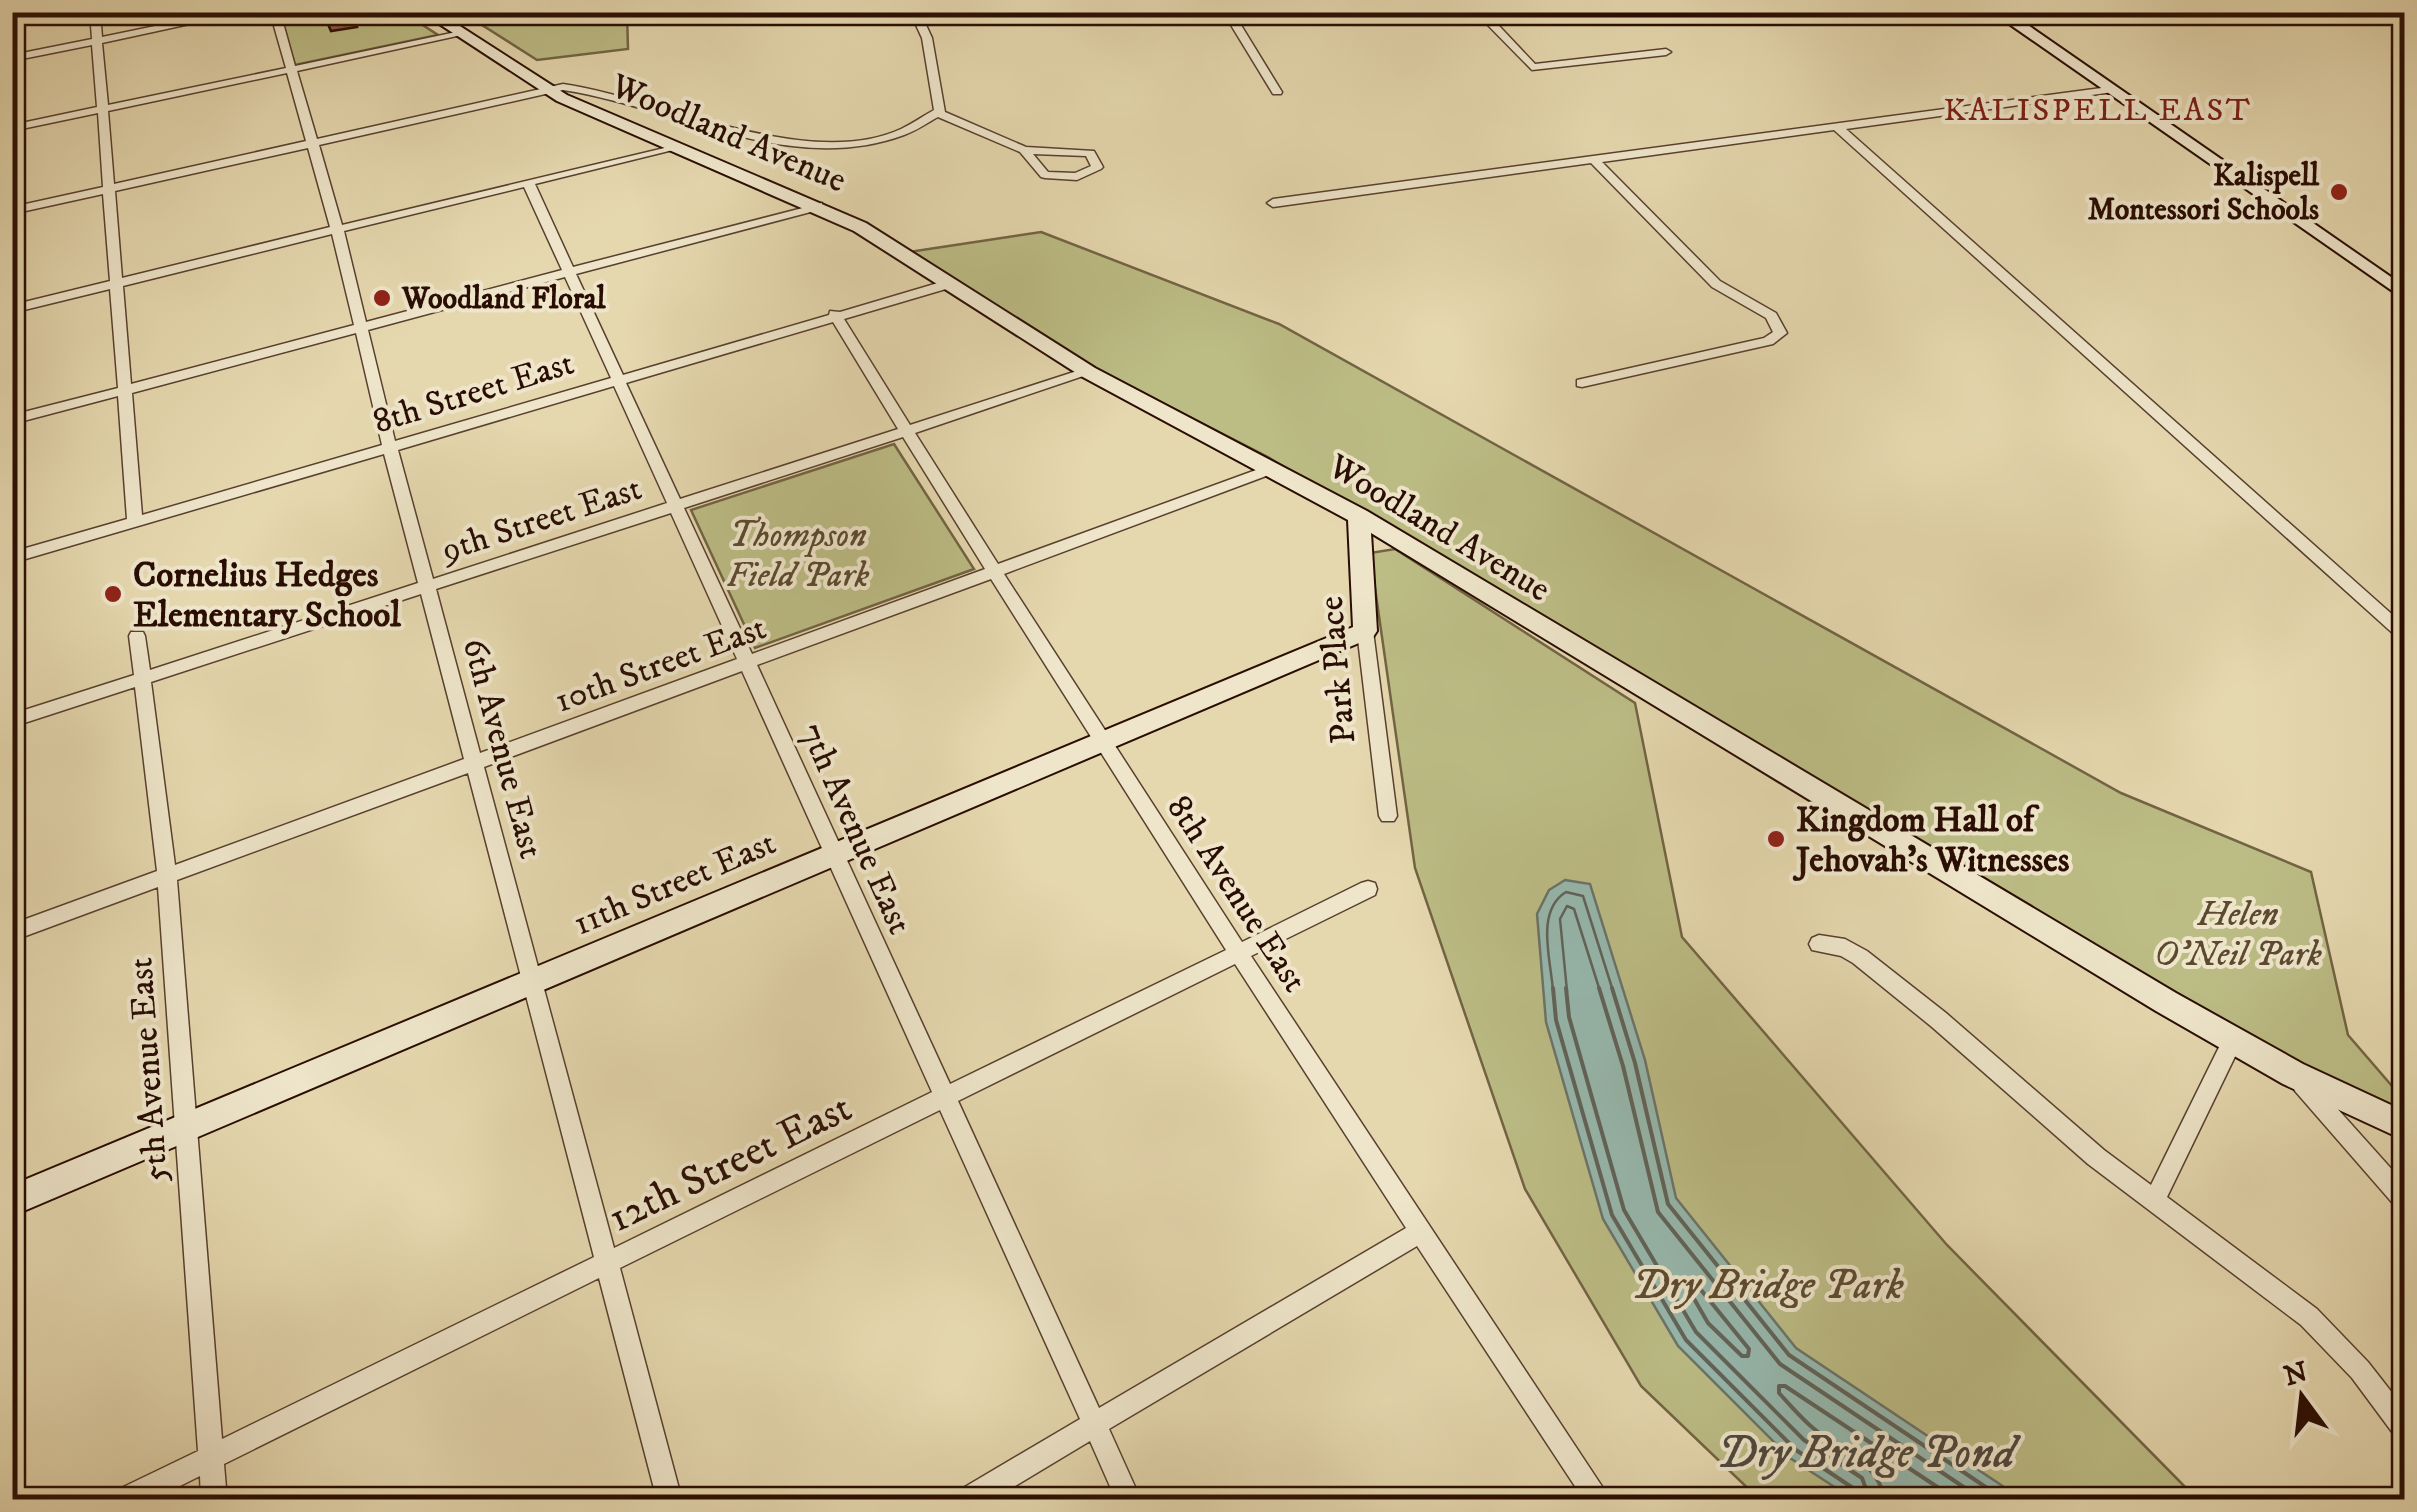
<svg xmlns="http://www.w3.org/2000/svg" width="2417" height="1512" font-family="'IM FELL DW Pica',serif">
  <rect width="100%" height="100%" fill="#e5d7ae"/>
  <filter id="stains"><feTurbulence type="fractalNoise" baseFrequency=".002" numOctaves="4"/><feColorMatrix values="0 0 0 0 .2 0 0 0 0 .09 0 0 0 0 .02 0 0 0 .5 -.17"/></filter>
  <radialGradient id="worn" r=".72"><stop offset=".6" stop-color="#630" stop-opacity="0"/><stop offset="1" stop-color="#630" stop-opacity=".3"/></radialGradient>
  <!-- green -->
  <path fill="#bcbc85" stroke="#726444" stroke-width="2.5" d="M280,13H404L438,35L295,65Z
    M463,13H567V18L627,13L628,49L537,60Z
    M1041,232L1279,324L2121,793L2311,872L2348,1035L2404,1100V1114L2274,1052L1266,456L1098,370L909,252Z
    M894,444L974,569L755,648L691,510Z
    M1395,549L1635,703L1682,937L1947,1245L2197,1499H1759L1641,1386L1525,1189L1415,868L1370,553Z"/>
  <!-- water -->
  <path fill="#96b9af" stroke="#6a746a" stroke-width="2.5" d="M1565,880L1590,884L1645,1060L1676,1198L1796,1348L2022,1499H1853L1790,1458L1678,1346L1603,1219L1546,1022L1537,914L1549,890Z"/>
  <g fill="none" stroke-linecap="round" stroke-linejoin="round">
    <!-- shore-far1 -->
    <path stroke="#606359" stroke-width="2.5" d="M1553,991C1551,960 1535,911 1566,892L1583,896L1613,991
      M1567,991L1560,919L1567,906L1574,909L1600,991"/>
    <!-- shore -->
    <path stroke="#606359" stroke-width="4" d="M1553,988L1556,1020L1612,1215L1686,1340L1796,1450L1853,1488L1857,1500
      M1566,988L1569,1017L1624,1210L1696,1332L1804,1440L1862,1478L1870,1500
      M1599,988L1623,1066L1658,1212L1780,1364L1983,1500
      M1612,988L1635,1063L1668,1204L1789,1355L2005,1500
      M1691,1283L1697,1285L1749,1349L1748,1356H1742L1708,1323L1689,1290Z
      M1885,1500C1877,1459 1841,1452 1813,1428C1801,1418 1790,1405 1779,1393V1386H1785L1957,1500"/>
    <defs>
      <path id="street" d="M90,12H100L102,37L223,12H245L102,43L108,105L286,68L270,12H280L295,66L461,31L466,34L297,71L317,139L563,84C660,98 808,172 901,129C912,124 923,116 934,110L922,38L910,12H920L932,38L945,112L1026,147L1094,151L1103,167L1101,169L1077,180L1045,178L1041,177L1020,152L938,117C927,123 916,131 904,135C790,177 675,107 563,90L319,145L342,225L677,145V149L535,184L573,267L822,203V209L576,274L623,375L829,315L830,311L840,312L948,280H956V286L844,319L910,425L1083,369L1088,368L1095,372L915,433L998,564L1267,466H1277V472L1004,574L1242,942L1361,883L1368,881L1375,883L1377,889L1375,895L1251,956L1611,1500H1584L1417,1246L1109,1429L1141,1500H1116L1090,1441L992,1500H955L958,1491L1080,1419L940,1110L620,1268L682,1500H657L599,1278L224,1464L227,1500H201L200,1476L152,1500H112L115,1491L198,1451L158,887L12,941V924L157,871L135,687L12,727V714L134,675L129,636L131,632H143L145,636L150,670L418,583L384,454L12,563V552L127,519L118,396L12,424V415L118,388L110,289L12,313V305L110,281L103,194L12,214V207L103,187L98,113L12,131V125L97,107L92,45L12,61V55L92,39ZM287,73L306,141L114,184L108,111ZM308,148L330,227L122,278L115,191ZM1033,154L1086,156L1091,166L1075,173L1048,172ZM524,187L562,270L366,322L344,231ZM332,234L354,325L131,384L123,286ZM565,277L611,378L395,441L368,330ZM833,322L898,429L680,499L626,383ZM356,333L382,445L142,515L132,393ZM614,386L667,503L433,579L398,450ZM903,437L985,569L752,654L684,508ZM671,513L737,659L480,753L436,589ZM991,579L1226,950L950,1084L757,665ZM421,594L464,759L175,865L151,682ZM742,671L932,1092L614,1248L484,767ZM468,773L594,1257L222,1439L177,880ZM1235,964L1406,1228L1099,1408L958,1101Z
        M1223,12H1233L1282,92L1281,94H1273Z
        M1475,12H1486L1535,64L1666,49L1671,52L1666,55L1532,70Z
        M2109,87L2113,88V92L1846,129L2404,625V640L2398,638L1834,130L1602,162L1720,281L1776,313L1787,333L1773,344L1582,387L1577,386V380L1764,338L1773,332L1766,318L1712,287L1591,163L1273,207L1267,203L1273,199Z
        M1365,625L1373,631L1397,816L1394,821H1382L1379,816L1357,631Z
        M1819,935L1845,939L1867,951L1946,1013L2104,1150L2151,1185L2226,1033L2233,1031L2240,1033L2243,1040L2167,1197L2317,1309L2368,1362L2404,1408V1439L2395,1436L2352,1378L2301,1325L2088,1164L1932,1027L1853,963L1841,956L1812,950L1809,944L1812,938Z
        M2302,1074L2309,1077L2404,1183V1210L2396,1207L2295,1091L2292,1084L2295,1077Z"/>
      <path id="secondary" d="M421,12H438L567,95L866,223L1095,368L1367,511L2176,993L2303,1064L2404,1111V1140L2283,1084L2156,1011L1371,533L1377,631L1373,637L12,1216V1185L1353,627L1348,520L1081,376L854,231L557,101Z
        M1992,12H2009L2404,286V299Z"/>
    </defs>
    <!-- street casing -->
    <use href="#street" stroke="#58402e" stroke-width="3"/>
    <!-- secondary casing -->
    <use href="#secondary" stroke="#290d03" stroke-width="4"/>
    <!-- street -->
    <use href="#street" fill="#eee5ca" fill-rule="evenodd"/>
    <!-- secondary -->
    <use href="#secondary" fill="#eee5ca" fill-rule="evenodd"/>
  </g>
  <!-- shaded-wall -->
  <path fill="#8b5a40" stroke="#290d03" stroke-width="2.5" d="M344,12H352L357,27L331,31L324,15Z"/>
  <!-- markers -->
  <g fill="#8f2418" stroke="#eee5ca" stroke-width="4">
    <circle cx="2339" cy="192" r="10"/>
    <circle cx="382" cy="298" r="10"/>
    <circle cx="113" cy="594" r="10"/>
    <circle cx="1776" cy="839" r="10"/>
  </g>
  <g text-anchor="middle" stroke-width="8" stroke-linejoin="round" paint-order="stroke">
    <!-- far-poi labels -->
    <g font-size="30" font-weight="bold" fill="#290d03" stroke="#eee5ca" text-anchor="end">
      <text x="2319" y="185">Kalispell<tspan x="2319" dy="34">Montessori Schools</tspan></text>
      <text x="402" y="308" text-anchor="start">Woodland Floral</text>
    </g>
    <!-- far-neighbourhood labels -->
    <g font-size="32" letter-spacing="2.5" fill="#7a1f14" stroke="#eee5ca">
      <text x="2098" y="120">KALISPELL EAST</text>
    </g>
    <!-- street labels -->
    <g font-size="35" fill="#290d03" stroke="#eee5ca">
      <text transform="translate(729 132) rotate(23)" y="12">Woodland Avenue</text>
      <text transform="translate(473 391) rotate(-17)" y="12">8th Street East</text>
      <text transform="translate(541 518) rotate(-18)" y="12">9th Street East</text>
      <text transform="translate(1440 527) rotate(31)" y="12">Woodland Avenue</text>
      <text transform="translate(660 663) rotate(-20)" y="12">10th Street East</text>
      <text transform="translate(1336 670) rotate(-95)" y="12">Park Place</text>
      <text transform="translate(504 748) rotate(75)" y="12">6th Avenue East</text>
      <text transform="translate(857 828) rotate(66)" y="12">7th Avenue East</text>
      <text transform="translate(674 882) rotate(-23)" y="12">11th Street East</text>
      <text transform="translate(1238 893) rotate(57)" y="12">8th Avenue East</text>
      <text transform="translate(147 1070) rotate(-94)" y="12">5th Avenue East</text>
    </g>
    <!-- park labels -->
    <g font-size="35" font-style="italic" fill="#5c4a30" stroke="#eee5ca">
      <text x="798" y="546">Thompson<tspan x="798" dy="40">Field Park</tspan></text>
      <text x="2238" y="925">Helen<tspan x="2238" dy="40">O'Neil Park</tspan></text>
    </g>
    <!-- poi labels -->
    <g font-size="35" font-weight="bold" fill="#290d03" stroke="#eee5ca" text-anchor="start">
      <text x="133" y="586">Cornelius Hedges<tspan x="133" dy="40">Elementary School</tspan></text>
      <text x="1796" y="831">Kingdom Hall of<tspan x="1796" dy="40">Jehovah's Witnesses</tspan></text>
    </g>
    <!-- near-street labels -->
    <g font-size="42" fill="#290d03" stroke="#eee5ca">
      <text transform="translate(729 1161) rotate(-26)" y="15">12th Street East</text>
    </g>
    <!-- near-park labels -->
    <g font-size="42" font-style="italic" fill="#5c4a30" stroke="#eee5ca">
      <text x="1768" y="1298">Dry Bridge Park</text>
    </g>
    <!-- near-water labels -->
    <g font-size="45" font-style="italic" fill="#4f493f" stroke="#eee5ca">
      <text x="1866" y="1467">Dry Bridge Pond</text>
    </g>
  </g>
  <!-- margin -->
  <rect width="2417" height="1512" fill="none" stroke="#e5d7ae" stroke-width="50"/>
  <rect x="15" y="15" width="2387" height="1482" fill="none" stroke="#290d03" stroke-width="5"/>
  <rect x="25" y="25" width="2367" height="1462" fill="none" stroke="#290d03" stroke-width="2.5"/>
  <!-- north arrow -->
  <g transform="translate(2302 1397) rotate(345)" stroke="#eee5ca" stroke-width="8" paint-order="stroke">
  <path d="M0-8L18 38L0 25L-18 38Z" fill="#290d03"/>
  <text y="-15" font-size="28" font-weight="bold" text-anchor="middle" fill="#290d03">N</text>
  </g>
  <rect width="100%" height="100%" filter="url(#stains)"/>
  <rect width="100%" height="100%" fill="url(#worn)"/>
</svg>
